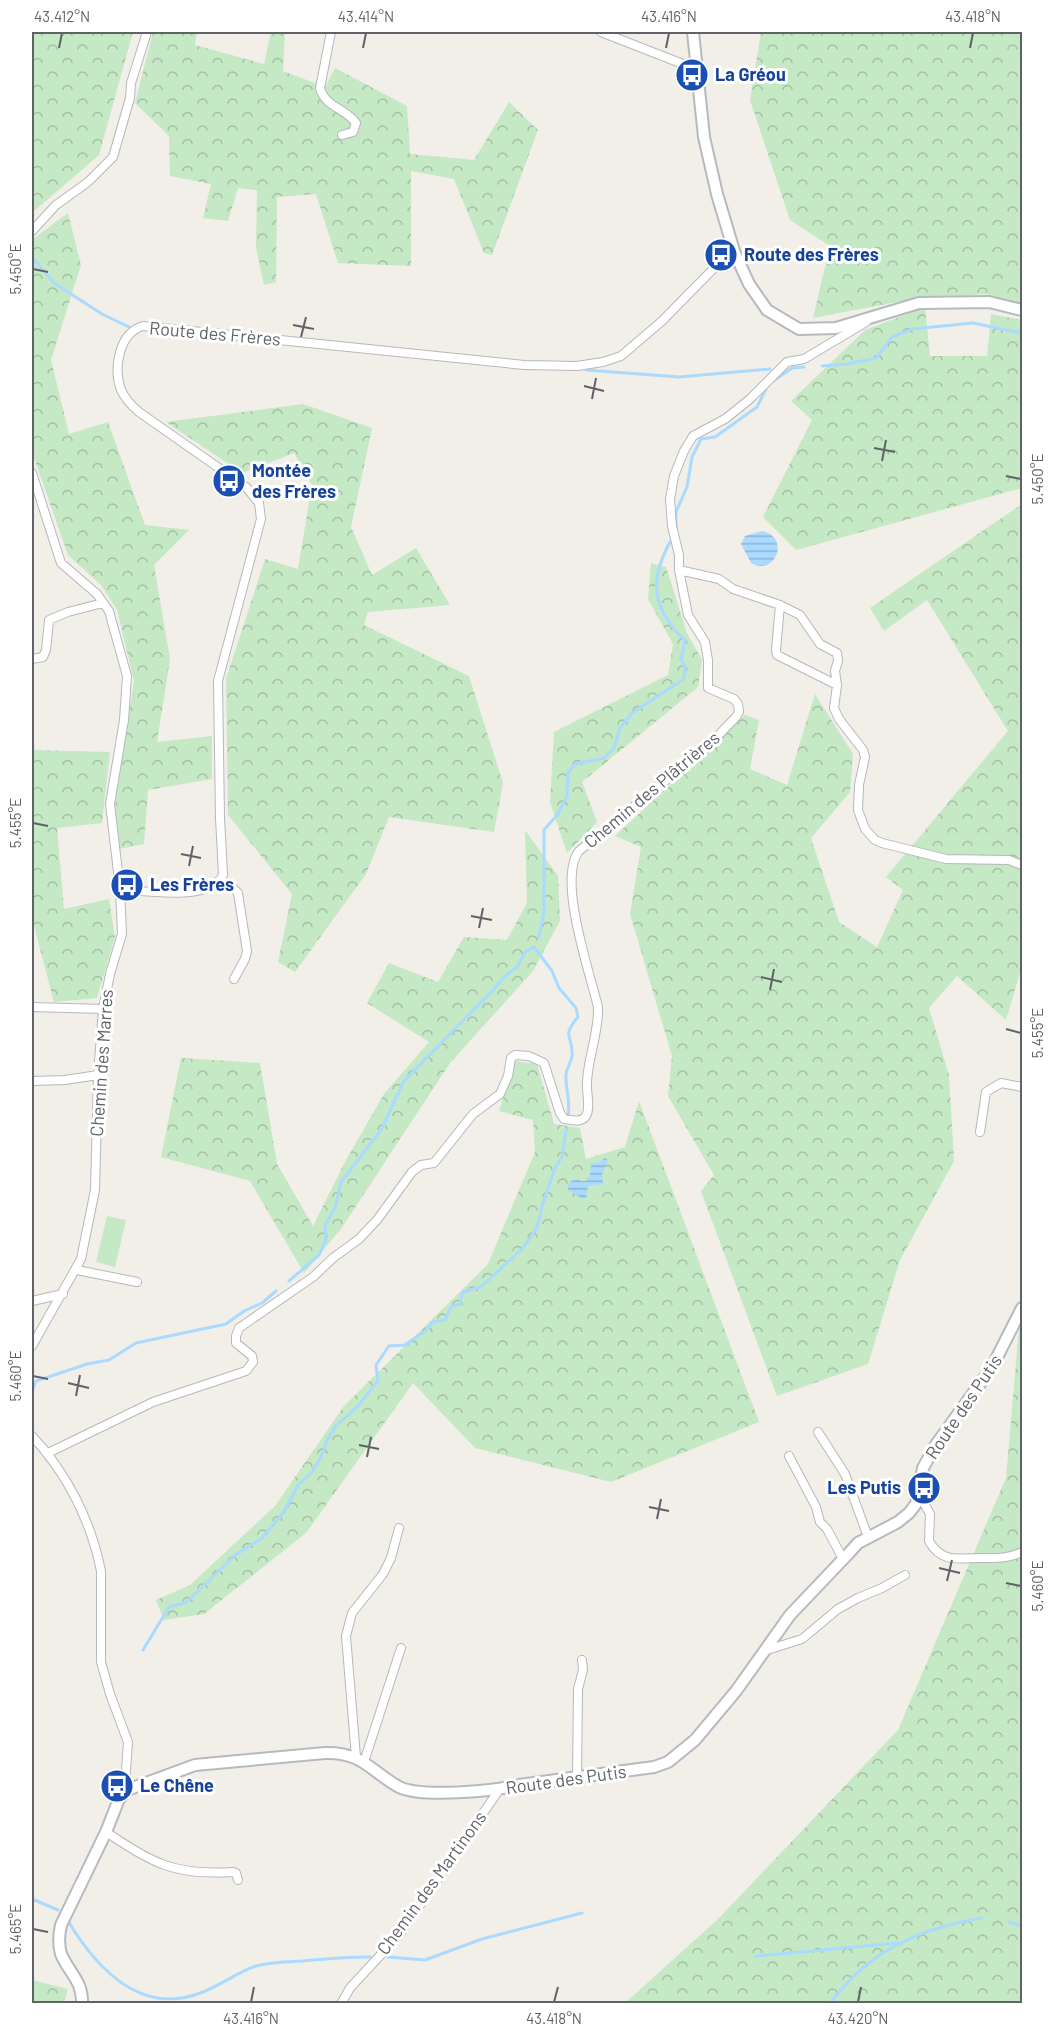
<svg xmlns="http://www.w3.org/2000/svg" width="1054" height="2035" font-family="Barlow,sans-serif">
  <defs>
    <pattern id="forest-crowns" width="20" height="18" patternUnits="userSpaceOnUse" patternTransform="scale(1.5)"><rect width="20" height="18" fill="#c5e8c5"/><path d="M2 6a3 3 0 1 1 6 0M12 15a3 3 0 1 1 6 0" fill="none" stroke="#a3c0a4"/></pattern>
    <pattern id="water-rules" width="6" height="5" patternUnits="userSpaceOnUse" patternTransform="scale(1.5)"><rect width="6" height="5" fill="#aadaff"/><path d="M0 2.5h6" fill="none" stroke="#8eb4d2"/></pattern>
  </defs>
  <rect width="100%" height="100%" fill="#f1efe8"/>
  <!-- forest -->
  <path fill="url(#forest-crowns)" d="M32,32H133L99,155L32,213Z
    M153,32H197L195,45L264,64L271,32H285L283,71L325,87L335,68L407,106L410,154L474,160L509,102L538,130L492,255L484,253L454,179L411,171V266L338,263L316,194L277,197L276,282L264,285L256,248L257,190L238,188L228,221L203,218L211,184L170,176L169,136L135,103Z
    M761,32H1022V303L985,294L908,300L813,318L830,246L790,220L750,100Z
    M68,213L81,265L51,360L69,434L108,422L145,525L189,530L154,565L170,659L157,742L212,736V779L148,790L144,844L119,849L115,805L134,681L117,610L101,585L68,555L32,452V243L33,239Z
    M925,307L930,356H987L991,314L1022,320V488L796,550L763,517L812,420L791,401L865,330Z
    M303,404L372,428L351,527L372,575L416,548L450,605L368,612L364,625L469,676L503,783L494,832L389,817L366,874L295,972L278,962L292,894L228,815L226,679L265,559L298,569L312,485L294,453L242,473L166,422Z
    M1022,504V966L1006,1020L957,976L929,1008L949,1075L954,1161L900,1260L868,1364L777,1396L701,1191L714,1175L668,1096L672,1056L630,914L641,847L615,836L745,715L759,720L750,769L787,785L815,694L853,754L850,792L811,838L839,922L877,947L903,890L886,877L1008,731L927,600L884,631L870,608Z
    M651,563L666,567L687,633L702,660L698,687L582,782L597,822L567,853L550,802L554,732L668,675L673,644L648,599Z
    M32,750L110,752L102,823L57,828L64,909L109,899L115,937L97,998L54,1002L32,918Z
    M525,830L558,876L560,921L533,971L450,1063L341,1229L304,1273L250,1181L161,1157L181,1058L260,1063L277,1164L313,1226L345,1162L384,1094L429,1042L367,1003L389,963L438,982L464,937L507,940L527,903Z
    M515,1061L537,1064L554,1124L580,1128L586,1159L625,1147L639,1101L759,1422L611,1482L475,1448L413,1383L306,1533L204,1614L164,1620L156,1600L190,1585L275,1506L344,1406L488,1264L535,1152L533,1120L499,1111Z
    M1022,1303V2003L624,2004L718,1919L898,1730L1006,1478L1021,1305Z
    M32,1980L68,1989L64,2003H32Z"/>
  <!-- garden -->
  <path fill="#c5e8c5" d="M107,1216L126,1220L115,1267L96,1262Z"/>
  <!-- water -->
  <path fill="url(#water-rules)" d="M762,531C787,536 779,567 760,566C757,566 754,564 751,563L741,544L745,536Z
    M605,1158L608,1160L602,1175L603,1184L588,1186L586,1198L583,1199L568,1190V1184L573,1180L580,1179V1181H586L590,1176L591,1163H597Z"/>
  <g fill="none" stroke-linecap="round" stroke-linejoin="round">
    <!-- stream -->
    <path stroke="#aadaff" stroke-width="3" d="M32,257L54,283L102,314L131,328
      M822,366L847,364L876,358L892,337L912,329L973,323L1022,333
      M586,370L679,377L770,369
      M773,381L792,368L804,367
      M676,529V512L687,487L692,457L701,439L715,437L757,407L768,385
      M539,937L544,912V830L558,814L567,796L568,773L575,764L604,758L614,748L620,728L632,713L684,679L685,667L681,659L685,641C653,609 648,582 670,542
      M289,1281L319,1255L326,1239L325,1225L335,1208L341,1182L381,1130L404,1081L493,990L505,976L518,966L525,952L534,947L552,971L559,988L576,1008L578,1017C560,1038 574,1036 572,1056C571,1062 567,1068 566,1074C565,1089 571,1100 568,1117
      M32,1391L36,1381L87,1364L109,1360L136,1343L226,1324L244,1311L262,1303L276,1291
      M143,1650L169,1607L187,1602L235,1555L261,1539L284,1512L298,1485L312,1472L321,1457L327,1440L336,1426L357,1407L378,1381L376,1365L389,1346L405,1345L425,1331L433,1322L445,1320L451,1307L460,1304L463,1292L481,1287L522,1249L537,1228L543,1203L556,1166L562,1157L566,1130
      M32,1899L58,1910
      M68,1921C97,1969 142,2017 203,1992C221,1985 238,1972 256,1966C271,1962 287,1962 302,1961C324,1959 347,1957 370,1957
      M1009,1922L1022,1926
      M756,1956L898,1943
      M388,1957L425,1960L482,1939L582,1913
      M830,2004C867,1951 921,1928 982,1918"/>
    <defs>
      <path id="street" d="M331,32L320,88C325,107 345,108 356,123L353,132L342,135
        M601,32L688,66L697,67
        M32,231L56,205L88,182L113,157L130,98L131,83L147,32
        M32,473L61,563L97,594L109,611L127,676L124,720L110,804L120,889L122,934L110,974L103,1009L98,1075L95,1190L81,1259L32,1346
        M679,570L719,579L733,589L780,605L800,615L820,644L837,653L838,661L835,671L837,685L834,708L839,719L863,750L865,757L859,785L858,810L865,829L875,840L882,843L946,859L1009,860L1022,865
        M780,605L776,650L777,655L837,685
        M32,659L43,657L46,650L49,620L68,612L103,603
        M220,880L230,885L238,893L247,951L245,959L234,979
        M120,889C145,891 210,902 223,875L220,818L218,681L261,519L259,503L246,487L139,412C132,406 125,399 121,390C113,368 119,333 143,326L524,365L577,366L603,362L621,356L662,321L724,258L734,251
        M32,1007L103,1009
        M32,1081L65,1080L98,1075
        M980,1132L986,1092L1001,1083L1022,1087
        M77,1270L137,1282
        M32,1301L63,1294
        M818,1432L845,1474L868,1537
        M32,1436C67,1473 91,1521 101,1571V1662L110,1694L128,1742L125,1784L127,1790
        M48,1453L153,1402L246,1371L253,1362L252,1356L236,1343V1336L239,1328L313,1277L333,1258L359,1239L377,1220L412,1172L421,1165L434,1163L473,1114L500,1094L508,1076L511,1058L515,1055L529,1056L544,1063L560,1113L564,1119C572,1120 581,1123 586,1116C591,1107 586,1092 587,1082C588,1057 599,1032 598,1007C590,973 557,879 579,851L708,746L736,717L739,712L738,704L734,699L708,688V660L705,642L688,615L679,570V555L672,526L670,499L674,476L684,451L693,436L725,419L750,399L787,362L804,359L866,322
        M789,1456L816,1507L820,1522L827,1529L843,1559
        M918,1492L930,1514L929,1541C942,1564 959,1558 980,1558C996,1558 1007,1559 1022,1552
        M767,1650L802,1639L838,1609L858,1598L882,1588L905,1575
        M356,1757L346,1636L352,1613L383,1574L391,1558L399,1528
        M364,1762L401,1648
        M577,1778L578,1689L583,1670L582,1660
        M106,1832C153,1863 174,1876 233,1872L236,1873L238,1880
        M341,2004L350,1988L400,1934L499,1790"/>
      <path id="secondary" d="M693,32L704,137L717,194L734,251L749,284L767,310L799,329L836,328L919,303L989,302L1022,310
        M82,2004C83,1981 69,1973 61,1954C58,1944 59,1934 61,1925L106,1832L119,1799L127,1790L195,1765L325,1753C363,1752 370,1771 399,1787C421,1798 494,1791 519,1785L654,1767L668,1762L695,1740L736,1691L790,1615L849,1553L858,1543L898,1522L909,1513L916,1504L923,1468L935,1446L992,1367L1022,1308"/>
    </defs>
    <!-- street casing -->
    <use href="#street" stroke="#b5b8bc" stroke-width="10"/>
    <!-- secondary casing -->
    <use href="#secondary" stroke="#b6babf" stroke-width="14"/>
    <!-- street -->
    <use href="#street" stroke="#fff" stroke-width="8"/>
    <!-- secondary -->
    <use href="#secondary" stroke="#fff" stroke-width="10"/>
  </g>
  <!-- ticks -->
  <path fill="none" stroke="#5f6368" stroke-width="2" d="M59,48L62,33M363,48L366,33M666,48L669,33M970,48L973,33M33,269L48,272M293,325L314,329M301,337L306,317M584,386L604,391M592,399L596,378M874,448L895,452M882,461L886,440M1006,476L1021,479M33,823L48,826M181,854L201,858M189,866L193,846M471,916L492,920M479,928L483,908M761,977L782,982M770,990L774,969M1006,1029L1021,1033M33,1376L48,1379M68,1383L89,1388M76,1396L80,1375M359,1445L379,1449M367,1457L371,1437M649,1507L669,1511M657,1519L661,1499M939,1568L960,1573M947,1581L952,1560M1006,1583L1021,1586M33,1929L48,1932M251,2002L254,1987M554,2002L558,1987M858,2002L861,1987"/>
  <!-- icons -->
  <defs>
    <symbol id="bus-disc" viewBox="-11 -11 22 22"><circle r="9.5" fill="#1a4fb4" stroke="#fff"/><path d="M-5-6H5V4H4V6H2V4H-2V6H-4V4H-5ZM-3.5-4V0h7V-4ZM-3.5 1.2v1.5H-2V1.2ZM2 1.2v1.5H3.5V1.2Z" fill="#fff"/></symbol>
  </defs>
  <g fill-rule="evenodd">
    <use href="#bus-disc" x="673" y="56" width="38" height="38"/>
    <use href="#bus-disc" x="702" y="236" width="38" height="38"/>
    <use href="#bus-disc" x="210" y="462" width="38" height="38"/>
    <use href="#bus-disc" x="108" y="866" width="38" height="38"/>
    <use href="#bus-disc" x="905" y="1469" width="38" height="38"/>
    <use href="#bus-disc" x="98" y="1767" width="38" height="38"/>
  </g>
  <g text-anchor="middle" stroke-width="6" stroke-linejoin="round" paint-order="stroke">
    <!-- transit labels -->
    <g font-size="18" font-weight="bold" fill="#164399" stroke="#fff" text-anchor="start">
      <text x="715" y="81">La Gréou</text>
      <text x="744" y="261">Route des Frères</text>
      <text x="252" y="477">Montée<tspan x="252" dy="21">des Frères</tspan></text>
      <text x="150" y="891">Les Frères</text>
      <text x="901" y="1494" text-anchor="end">Les Putis</text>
      <text x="140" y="1792">Le Chêne</text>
    </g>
    <!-- street labels -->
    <g font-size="18" fill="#5f6368" stroke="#fff">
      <text transform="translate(215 334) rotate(5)" y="6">Route des Frères</text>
      <text transform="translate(652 790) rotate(-40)" y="6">Chemin des Plâtrières</text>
      <text transform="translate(102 1063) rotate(-86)" y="6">Chemin des Marres</text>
      <text transform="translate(964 1407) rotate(-56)" y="6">Route des Putis</text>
      <text transform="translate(566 1780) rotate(-8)" y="6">Route des Putis</text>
      <text transform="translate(432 1883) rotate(-54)" y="6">Chemin des Martinons</text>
    </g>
  </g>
  <!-- border -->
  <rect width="1054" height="2035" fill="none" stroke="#ffffff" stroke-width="66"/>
  <rect x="33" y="33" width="988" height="1969" fill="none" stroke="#5f6368" stroke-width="2"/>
  <g font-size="15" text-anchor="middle" fill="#5f6368">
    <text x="62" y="22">43.412°N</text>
    <text x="366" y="22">43.414°N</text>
    <text x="669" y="22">43.416°N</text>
    <text x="973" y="22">43.418°N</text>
    <text transform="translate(16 269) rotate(-90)" y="5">5.450°E</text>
    <text transform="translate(1038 479) rotate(-90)" y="5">5.450°E</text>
    <text transform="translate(16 823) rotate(-90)" y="5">5.455°E</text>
    <text transform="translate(1038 1033) rotate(-90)" y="5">5.455°E</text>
    <text transform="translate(16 1376) rotate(-90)" y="5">5.460°E</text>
    <text transform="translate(1038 1586) rotate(-90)" y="5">5.460°E</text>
    <text transform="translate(16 1929) rotate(-90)" y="5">5.465°E</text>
    <text x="251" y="2024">43.416°N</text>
    <text x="554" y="2024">43.418°N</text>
    <text x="858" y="2024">43.420°N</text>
  </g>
</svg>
